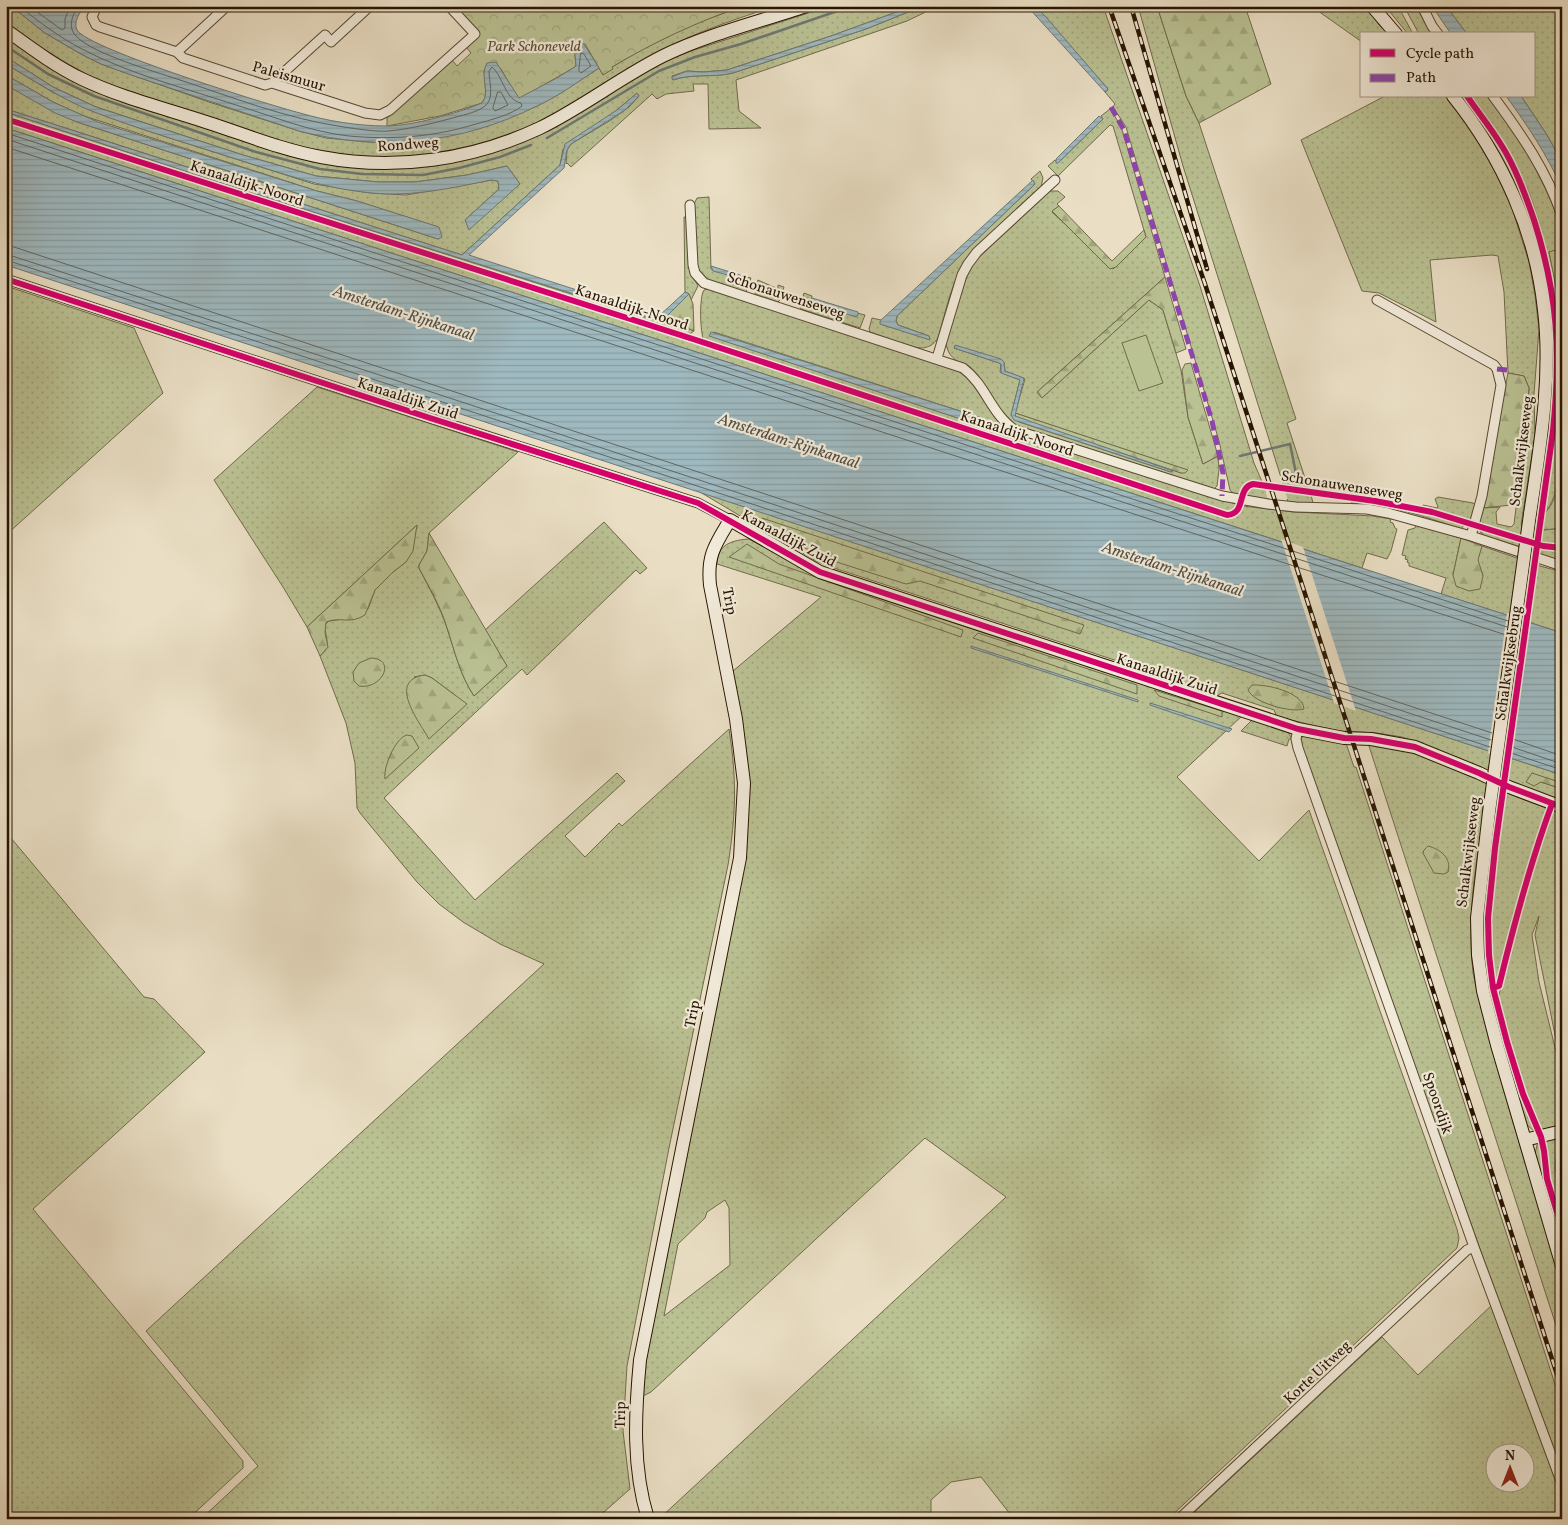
<svg xmlns="http://www.w3.org/2000/svg" width="1568" height="1525" font-family="Vollkorn,serif">
  <defs>
    <pattern id="grass-dots" width="8" height="8" patternUnits="userSpaceOnUse" patternTransform="scale(1.25)"><rect width="8" height="8" fill="#bac193"/><path d="M2 2h.1M6 6h.1" fill="none" stroke="#a0a57d" stroke-width="1.8" stroke-linecap="round"/></pattern>
    <pattern id="forest-firs" width="22" height="20" patternUnits="userSpaceOnUse" patternTransform="scale(1.25)"><rect width="22" height="20" fill="#bac193"/><path d="M5 1l3.5 6h-7zM16 11l3.5 6h-7z" fill="#a0a57d"/></pattern>
    <pattern id="park-crowns" width="20" height="18" patternUnits="userSpaceOnUse" patternTransform="scale(1.25)"><rect width="20" height="18" fill="#bac193"/><path d="M2 6a3 3 0 1 1 6 0M12 15a3 3 0 1 1 6 0" fill="none" stroke="#a0a57d"/></pattern>
    <pattern id="water-rules" width="6" height="5" patternUnits="userSpaceOnUse" patternTransform="scale(1.25)"><rect width="6" height="5" fill="#9eb9c0"/><path d="M0 2.5h6" fill="none" stroke="#889ea3"/></pattern>
  </defs>
  <rect width="100%" height="100%" fill="#eadfc5"/>
  <filter id="stains"><feTurbulence type="fractalNoise" baseFrequency=".004" numOctaves="4"/><feColorMatrix values="0 0 0 0 .2 0 0 0 0 .09 0 0 0 0 .02 0 0 0 .5 -.17"/></filter>
  <radialGradient id="worn" r=".72"><stop offset=".6" stop-color="#630" stop-opacity="0"/><stop offset="1" stop-color="#630" stop-opacity=".3"/></radialGradient>
  <!-- grass -->
  <path fill="url(#grass-dots)" stroke="#706b4a" fill-rule="evenodd" d="M6,6H11L45,33L81,54L101,64L209,102L299,131L326,138L368,142L399,143L417,142L511,117L535,107L556,96L599,68L603,75L612,67L641,50L689,26L743,6H775C737,19 698,31 662,50C628,68 596,91 562,110C494,148 414,166 337,154C291,147 248,130 205,116C172,105 137,97 105,84C70,69 36,47 6,23Z
    M830,6H913L831,36L727,70L703,72L687,71L672,76L673,80C693,73 713,78 733,73L866,29L923,6H938L907,21L736,80L739,111L761,128L709,129L708,84H693L694,91L666,94L657,99L652,94L571,167L567,163L566,164L567,150L571,144L611,120L629,107L639,96L637,93L617,110L563,149L560,165L462,255L6,109V85L77,122L438,239L441,237L438,227L357,201L317,191L81,115L53,102L6,75V64L54,93L145,130L314,184L371,193L406,195L492,180L498,181L499,189L465,220L520,184L507,166L467,175L415,182H378L316,176L243,155L96,107L53,87L6,57V38L48,65L315,158H464L661,63L691,51Z
    M1035,6H1103L1200,286L1254,463L1263,484H1249L1240,496L1234,495L1230,490L1219,441L1126,127L1113,107L1115,104L1105,92L1108,89Z
    M1138,6H1157L1186,96L1199,123L1296,419L1287,423L1307,484L1306,490L1284,487L1183,166Z
    M1311,6H1366L1379,25L1388,34H1362V42Z
    M1385,6H1398L1413,34H1408Z
    M1404,6H1416L1431,34H1419Z
    M1446,6H1562V154L1558,155L1547,135L1521,96H1534V34H1467Z
    M1385,96H1446L1462,116L1492,162L1512,208L1529,262L1535,295L1539,329L1534,394L1535,435L1521,525L1543,530L1562,528V547L1541,544L1478,526L1482,508L1500,507L1496,512L1497,524L1511,527L1514,524L1526,428L1529,388L1524,376L1508,373L1504,292L1498,256L1492,255L1430,260L1436,322L1379,293L1362,291L1301,140Z
    M1461,96H1466C1478,113 1490,129 1500,146C1541,218 1560,304 1555,387C1552,430 1545,472 1539,515L1535,514L1553,386L1554,368L1551,333L1542,272L1477,118Z
    M1472,96H1487L1510,127L1531,160L1547,192L1562,228V267L1555,251L1549,252L1558,297L1561,316L1562,370H1560C1559,321 1553,278 1539,230L1541,229C1537,217 1534,205 1529,193C1514,158 1494,126 1472,96Z
    M1110,109L1121,126L1165,277L1037,392L1042,398L1149,300L1163,310L1181,370L1188,417L1203,464L1218,456L1219,470L1217,486L1214,489L1015,425C996,414 992,391 978,376C965,362 946,362 946,340L967,275L973,263L1049,191H1058L1065,197L1057,204L1059,206L1052,212L1113,269L1146,237L1113,126L1110,125L1058,176L1048,166L1055,160L1058,163L1103,119L1101,116ZM954,348L1004,362L1005,371L1025,379L1015,413L1187,470L1181,473L1173,470L1171,472L1019,422L1011,415L1020,380L1000,372L1001,364L999,363Z
    M6,112L209,179L685,330L689,329L694,331L687,336L6,118Z
    M6,121L710,347L1226,516L1237,515L1243,506L1294,512L1373,516L1391,519L1390,522L1393,523L1395,528L1397,529L1391,551L1387,559L1367,553L1362,568L6,128Z
    M1040,171L1043,178L1041,187L969,255C952,278 946,311 938,338C934,344 929,348 921,348C909,348 883,336 870,332L869,329L872,318L881,320L883,325L930,339L929,336L898,325L896,320L897,316L1035,184L1031,179Z
    M709,197L711,269L742,279L743,276L751,278L746,292L714,283L707,279L698,269L697,266L693,206L697,198Z
    M684,217H688L692,275L698,286L691,300L689,294L685,292Z
    M758,280L778,289V285L784,287L780,300L778,302L755,294Z
    M6,286L134,328L163,393L6,535Z
    M708,289L953,368C984,384 984,417 1014,434L1239,505L1237,510L1233,513H1227L711,344L704,341C700,333 699,297 704,290ZM714,332L982,418V420L980,424H976L710,336Z
    M804,293L812,296L811,302L865,315L860,328L801,309L800,307Z
    M1559,383H1562V446L1560,447C1558,471 1560,493 1545,513L1557,413Z
    M317,387L518,452L429,533L427,551L419,565V568C429,588 440,607 447,628C455,652 460,675 474,696L507,666L485,630L604,522L647,568L640,574L636,570L527,675L522,669L384,798L475,900L617,773L625,781L565,836L585,857L619,823L622,826L729,729C737,780 736,814 728,865L669,1148L627,1366L623,1431L630,1489L596,1519H201L258,1466L146,1331L544,964L500,944L463,922L439,904L417,882L360,813L357,808L355,763L346,723L320,656C332,647 325,637 325,625L329,621L337,620L368,609L375,590L393,572L406,562L417,525L307,627L283,587L214,480ZM425,675L432,678L456,696L414,677Z
    M1250,487L1265,488L1269,501L1244,497Z
    M1285,491L1311,495L1313,503L1288,502Z
    M700,492L1562,775V783L1533,774L1541,782L1562,789V802L1517,785L1459,758L1402,737L1377,733L1339,731L1277,717L1274,710L1222,693L1214,697L1171,683L1148,671L831,567L816,561Z
    M1438,497L1473,503L1477,506L1471,523L1447,514L1423,509V505L1437,508L1438,507L1435,499Z
    M1349,500C1389,505 1428,512 1465,524L1461,529C1423,516 1392,505 1352,503Z
    M1416,524L1461,538L1453,575L1483,576L1477,560L1482,546L1540,566L1562,572V633L1441,594L1446,578L1409,566V563L1407,562L1408,560L1405,559L1406,556L1402,555L1408,530L1415,528Z
    M1481,530L1541,547L1557,550V561L1482,536V533L1480,532Z
    M749,539L824,580L1120,677L1243,715L1177,777L1259,861L1309,810L1457,1229L1459,1238L1457,1248L1168,1519H1014L981,1477L951,1482L931,1500V1519H659L1006,1197L925,1138L651,1392L641,1397L643,1372L745,847L733,671L821,597L717,564C717,544 733,540 749,539ZM725,1200L729,1208L730,1265L664,1316L678,1244L705,1218L707,1212Z
    M1254,718L1286,728L1292,739H1289L1287,746L1241,731Z
    M1304,735L1346,743L1354,767H1356L1562,1406V1477L1520,1357L1485,1263L1300,745L1301,739Z
    M1368,743L1417,754L1484,781L1506,793L1515,794L1545,806L1546,814L1515,912L1499,980L1497,982L1494,981C1483,923 1495,865 1504,808L1487,798C1477,855 1466,915 1473,972C1475,985 1479,998 1482,1010L1562,1278V1344Z
    M1553,810L1562,811V1070L1535,935L1539,916L1532,935L1539,982L1562,1076V1126L1543,1131L1540,1129L1525,1094L1499,1007V995C1514,934 1530,875 1549,816Z
    M1494,812L1498,813L1486,900V955L1494,1006L1520,1094L1536,1131H1534L1527,1125L1525,1120L1491,1008L1485,970L1482,918Z
    M6,832L144,997L154,999L205,1052L33,1209L243,1461V1468L188,1519H6Z
    M1562,1135V1154L1556,1158L1555,1169L1562,1189V1220L1550,1179L1544,1141Z
    M1540,1143L1545,1180L1562,1235V1245L1535,1154L1537,1145Z
    M1493,1304L1562,1492V1519H1187L1382,1337L1418,1375ZM1496,1452H1526V1482H1496Z"/>
  <!-- forest -->
  <path fill="url(#forest-firs)" stroke="#706b4a" d="M1157,6H1245L1271,84L1199,123L1186,96Z
    M1059,206L1112,261L1144,230L1146,237L1116,267L1110,269L1052,211Z
    M1555,250L1562,267V332L1558,297L1549,252Z
    M1165,277L1186,349L1176,353L1163,310L1149,300L1042,398L1037,392Z
    M689,294L693,304L694,331L665,318V316Z
    M1191,363L1218,456L1203,464L1188,417L1182,370L1185,364Z
    M1508,373L1524,376L1529,388L1521,478L1518,486L1515,485L1512,505L1482,508Z
    M1015,413L1188,470L1185,473H1181L1038,425L1015,416Z
    M1560,446H1562V528L1543,530L1545,513L1551,505L1557,493Z
    M762,518L1084,625L1080,634L920,581L906,584L827,559L761,526Z
    M417,525L413,551L406,562L393,572L375,590L365,615C349,625 341,616 326,622L325,633L328,647L320,656L307,627Z
    M429,533L507,666L474,696C460,675 455,652 447,628C441,607 429,587 419,568V565L427,551Z
    M1461,538L1482,546L1478,560L1483,576L1480,589L1469,591L1456,586L1453,575Z
    M747,544L779,564L963,630L961,637L729,557Z
    M978,633L1137,685V694L973,638Z
    M371,658C397,659 382,690 359,686L354,681L353,672L359,663Z
    M425,675L432,678L467,704L429,739C418,720 387,680 425,675Z
    M1252,685C1266,684 1303,692 1304,709C1291,713 1254,703 1248,690Z
    M1154,690L1222,711V717L1159,696Z
    M407,735L412,736L419,748L385,779C383,768 395,738 407,735Z
    M1532,773L1562,783V789L1541,782L1534,786L1526,782Z
    M1428,846C1440,849 1452,858 1448,872L1444,874L1434,873L1423,853L1424,850Z"/>
  <!-- park -->
  <path fill="url(#park-crowns)" stroke="#706b4a" d="M454,6H743C697,22 654,42 612,67L613,69L603,75L585,44L574,45L576,65L575,67L521,98L517,97L501,69L494,62L484,70L486,96L482,103L440,116L387,126V118L452,60L457,66L471,53L466,47L479,34Z"/>
  <!-- pitch -->
  <path fill="#bac193" stroke="#706b4a" d="M1146,335L1163,383L1139,391L1122,343Z"/>
  <!-- water -->
  <path fill="url(#water-rules)" stroke="#6e7773" d="M11,6H85C80,12 73,22 77,30C88,49 269,105 300,113C327,121 358,126 386,126C412,126 458,113 482,103C491,92 479,76 487,63L496,62L519,98L555,79L575,67L576,65L574,45L584,44L599,68C579,81 559,96 537,106C461,144 380,152 299,131L131,75L101,64L81,54L45,33Z
    M913,6H923L866,29L733,73C713,78 693,73 673,80L672,79V77L687,71L703,72L727,70L831,36Z
    M1027,6H1035L1046,17L1108,89L1107,91L1105,92Z
    M1432,6H1446L1467,34H1451Z
    M6,57L53,87L96,107L243,155L316,176L378,182H415L467,175L507,166L520,184L469,230L465,220L499,189L498,181L491,180C452,188 412,197 372,193C325,189 281,173 236,159C187,143 137,129 89,110C60,98 33,80 6,64Z
    M6,75L53,102L98,122L317,191L357,201L439,227L442,237L438,239L77,122L55,113L6,85Z
    M637,93L639,96L625,110L571,144L567,150L564,168L469,255L657,316H659L685,292L689,294L665,318L688,326V330L209,179L6,112V109L462,255L560,165L565,144L617,110Z
    M1506,96H1521L1547,135L1558,155L1562,154V188C1547,155 1528,126 1506,96Z
    M1099,116L1103,119L1058,163H1056V159Z
    M6,128L1562,633V775L6,265Z
    M1033,180L1035,184L897,316L896,321L898,325L929,336L930,340L880,324V321Z
    M711,266L743,276V278L742,279L713,271Z
    M812,298L858,312V315L856,317L811,303Z
    M711,332L982,418V422L976,424L709,336Z
    M955,345L1001,359L1004,362L1005,371L1024,378L1015,416L1173,471L1171,472L1014,420L1011,415L1020,380L1001,373V364L999,363L954,348Z
    M971,646L1138,700V702L971,648Z
    M1150,703L1232,729L1229,732L1150,705Z"/>
  <!-- pier -->
  <path fill="#eadfc5" d="M1265,489L1285,490L1288,499L1267,498Z
    M1281,539L1303,547L1356,711L1334,703Z
    M1507,613L1530,620L1510,761L1488,753Z"/>
  <g fill="none" stroke-linecap="round" stroke-linejoin="round">
    <!-- shore -->
    <path stroke="#626760" stroke-width="1" d="M19,6C39,22 59,37 82,49C129,74 188,89 239,106C275,117 311,132 349,136C392,140 434,137 476,124C490,120 511,115 522,106L521,103C505,100 503,76 492,67L489,71C489,81 494,96 487,104C481,112 459,116 449,119C430,124 409,129 389,131C375,132 359,129 344,127C287,119 232,97 177,79C153,71 94,54 77,37C67,28 72,16 78,6
      M29,6L62,30L65,28V19L70,6
      M581,53L584,54L591,66L581,73L579,71Z
      M498,92H501L508,105L495,111L493,108Z
      M6,133L1508,621
      M6,139L1507,627
      M6,147L1506,635
      M6,246L14,247L1492,733
      M6,254L349,365L1491,740
      M6,260L348,371L1490,747
      M1507,737L1562,756
      M1506,745L1562,764
      M1505,751L1562,770"/>
    <!-- stream -->
    <path stroke="#6e7773" stroke-width="2.5" d="M6,46L48,74L94,96L256,152L320,169L362,174L423,175L459,168L500,157L531,145
      M547,138L659,71L695,57L741,44L852,6
      M1240,456L1290,444L1298,483"/>
    <defs>
      <path id="street" d="M98,6L95,10L92,17L96,25L100,27L177,52L183,58L265,85L272,83L365,113L380,115L390,110L475,34L449,6
        M1422,6L1432,26L1438,34
        M177,52L227,6
        M272,83L325,35L331,42L370,6
        M1493,96C1521,134 1547,171 1562,216
        M690,205L693,265L695,273L704,283L963,368C986,385 991,414 1015,430L1222,496L1268,504L1296,507L1367,509L1388,513L1471,536L1562,566
        M6,279L430,418L698,503L730,520
        M1377,300L1494,365L1497,369L1501,385L1482,496L1471,536
        M937,358L962,275L968,264L977,252L1055,180
        M1298,729L1296,739L1298,748L1474,1247L1562,1484
        M1179,1519L1467,1250L1474,1247"/>
      <path id="secondary" d="M1372,6L1396,34
        M6,30C31,48 55,66 82,79C122,98 167,109 209,123C246,135 283,150 321,157C395,171 472,160 540,128C583,107 621,77 663,56C708,34 759,22 806,6
        M1453,96C1502,157 1536,232 1544,310C1552,378 1540,447 1530,514
        M1489,812L1477,918L1478,955L1483,991L1497,1045L1562,1266
        M1525,1140L1562,1131
        M648,1519C632,1467 635,1413 640,1360L740,858L744,783L736,719L710,585C707,555 715,545 730,520L820,572L1298,729L1344,738L1371,739L1415,747L1479,773L1509,787L1562,807"/>
    </defs>
    <!-- street casing -->
    <use href="#street" stroke="#584831" stroke-width="11"/>
    <!-- secondary casing -->
    <use href="#secondary" stroke="#271500" stroke-width="14"/>
    <!-- street -->
    <use href="#street" stroke="#f1ead9" stroke-width="9"/>
    <!-- secondary -->
    <use href="#secondary" stroke="#f1ead9" stroke-width="12"/>
    <defs>
      <path id="rail" d="M1109,6L1205,284L1562,1390
        M1131,6L1207,269"/>
    </defs>
    <!-- rail casing -->
    <use href="#rail" stroke="#271500" stroke-width="4.5"/>
    <!-- rail -->
    <use href="#rail" stroke="#f1ead9" stroke-width="2.5" stroke-dasharray="8" stroke-linecap="butt"/>
    <defs>
      <path id="secondary-bridge" d="M1489,812L1530,514"/>
    </defs>
    <!-- secondary-bridge casing -->
    <use href="#secondary-bridge" stroke="#271500" stroke-width="14" stroke-linecap="butt"/>
    <!-- secondary-bridge -->
    <use href="#secondary-bridge" stroke="#f1ead9" stroke-width="12"/>
    <!-- quiet -->
    <path stroke="#8e44ad" stroke-width="5" stroke-dasharray="10 5" stroke-linecap="butt" d="M1111,107L1124,130L1212,421L1223,473L1222,496
      M1497,369L1507,370"/>
    <defs>
      <path id="cycleway" d="M1467,96C1478,112 1490,127 1500,143C1515,166 1525,194 1534,220C1558,296 1561,352 1553,431L1495,848L1488,918L1489,955L1493,988L1507,1042L1523,1094L1541,1137L1544,1151L1547,1179L1562,1229
        M6,119L696,340L1227,515C1247,514 1236,488 1253,484L1375,501L1432,512L1543,546L1562,548
        M6,279L430,418L698,503L820,572L1298,729L1344,738L1371,739L1415,747L1479,773L1509,787L1562,807
        M1493,988L1499,986C1514,924 1530,863 1552,804"/>
    </defs>
    <!-- cycleway casing -->
    <use href="#cycleway" stroke="#f1ead9" stroke-width="9"/>
    <!-- cycleway -->
    <use href="#cycleway" stroke="#d6006c" stroke-width="6"/>
  </g>
  <g text-anchor="middle" stroke-width="4.5" stroke-linejoin="round" paint-order="stroke">
    <!-- park labels -->
    <g font-size="15" font-style="italic" fill="#5a5133" stroke="#f1ead9">
      <text x="534" y="51">Park Schoneveld</text>
    </g>
    <!-- street labels -->
    <g font-size="15" fill="#271500" stroke="#f1ead9">
      <text transform="translate(289 76) rotate(16)" y="5">Paleismuur</text>
      <text transform="translate(408 144) rotate(-4)" y="5">Rondweg</text>
      <text transform="translate(247 183) rotate(18)" y="5">Kanaaldijk-Noord</text>
      <text transform="translate(786 295) rotate(18)" y="5">Schonauwenseweg</text>
      <text transform="translate(632 307) rotate(18)" y="5">Kanaaldijk-Noord</text>
      <text transform="translate(408 398) rotate(18)" y="5">Kanaaldijk Zuid</text>
      <text transform="translate(1017 433) rotate(18)" y="5">Kanaaldijk-Noord</text>
      <text transform="translate(1521 451) rotate(-83)" y="5">Schalkwijkseweg</text>
      <text transform="translate(1342 485) rotate(9)" y="5">Schonauwenseweg</text>
      <text transform="translate(789 538) rotate(28)" y="5">Kanaaldijk Zuid</text>
      <text transform="translate(730 601) rotate(79)" y="5">Trip</text>
      <text transform="translate(1508 663) rotate(-82)" y="5">Schalkwijksebrug</text>
      <text transform="translate(1167 674) rotate(18)" y="5">Kanaaldijk Zuid</text>
      <text transform="translate(1468 852) rotate(-83)" y="5">Schalkwijkseweg</text>
      <text transform="translate(692 1014) rotate(-79)" y="5">Trip</text>
      <text transform="translate(1438 1103) rotate(71)" y="5">Spoordijk</text>
      <text transform="translate(1317 1372) rotate(-43)" y="5">Korte Uitweg</text>
      <text transform="translate(620 1415) rotate(-89)" y="5">Trip</text>
    </g>
    <!-- water labels -->
    <g font-size="16" font-style="italic" fill="#514e43" stroke="#f1ead9">
      <text transform="translate(404 312) rotate(18)" y="6">Amsterdam-Rijnkanaal</text>
      <text transform="translate(789 440) rotate(18)" y="6">Amsterdam-Rijnkanaal</text>
      <text transform="translate(1173 568) rotate(18)" y="6">Amsterdam-Rijnkanaal</text>
    </g>
  </g>
  <!-- margin -->
  <rect width="1568" height="1525" fill="none" stroke="#eadfc5" stroke-width="25"/>
  <rect x="8" y="8" width="1553" height="1510" fill="none" stroke="#271500" stroke-width="2.5"/>
  <rect x="12" y="12" width="1543" height="1500" fill="none" stroke="#271500"/>
  <!-- legend -->
  <rect x="1360" y="32" width="175" height="65" fill="#f1ead9" stroke="#a09582"/>
  <rect x="1370" y="49" width="25" height="8" fill="#d6006c" stroke="#a09582"/>
  <text x="1406" y="58" font-size="15" fill="#271500">Cycle path</text>
  <rect x="1370" y="74" width="25" height="8" fill="#8e44ad" stroke="#a09582"/>
  <text x="1406" y="82" font-size="15" fill="#271500">Path</text>
  <!-- north arrow -->
  <g transform="translate(1510 1468)"><circle r="24" fill="#f1ead9" stroke="#a09582"/>
  <path d="M0-4L9 19L0 12L-9 19Z" fill="#8f2418"/>
  <text y="-8" font-size="14" font-weight="bold" text-anchor="middle" fill="#271500">N</text>
  </g>
  <rect width="100%" height="100%" filter="url(#stains)"/>
  <rect width="100%" height="100%" fill="url(#worn)"/>
</svg>
